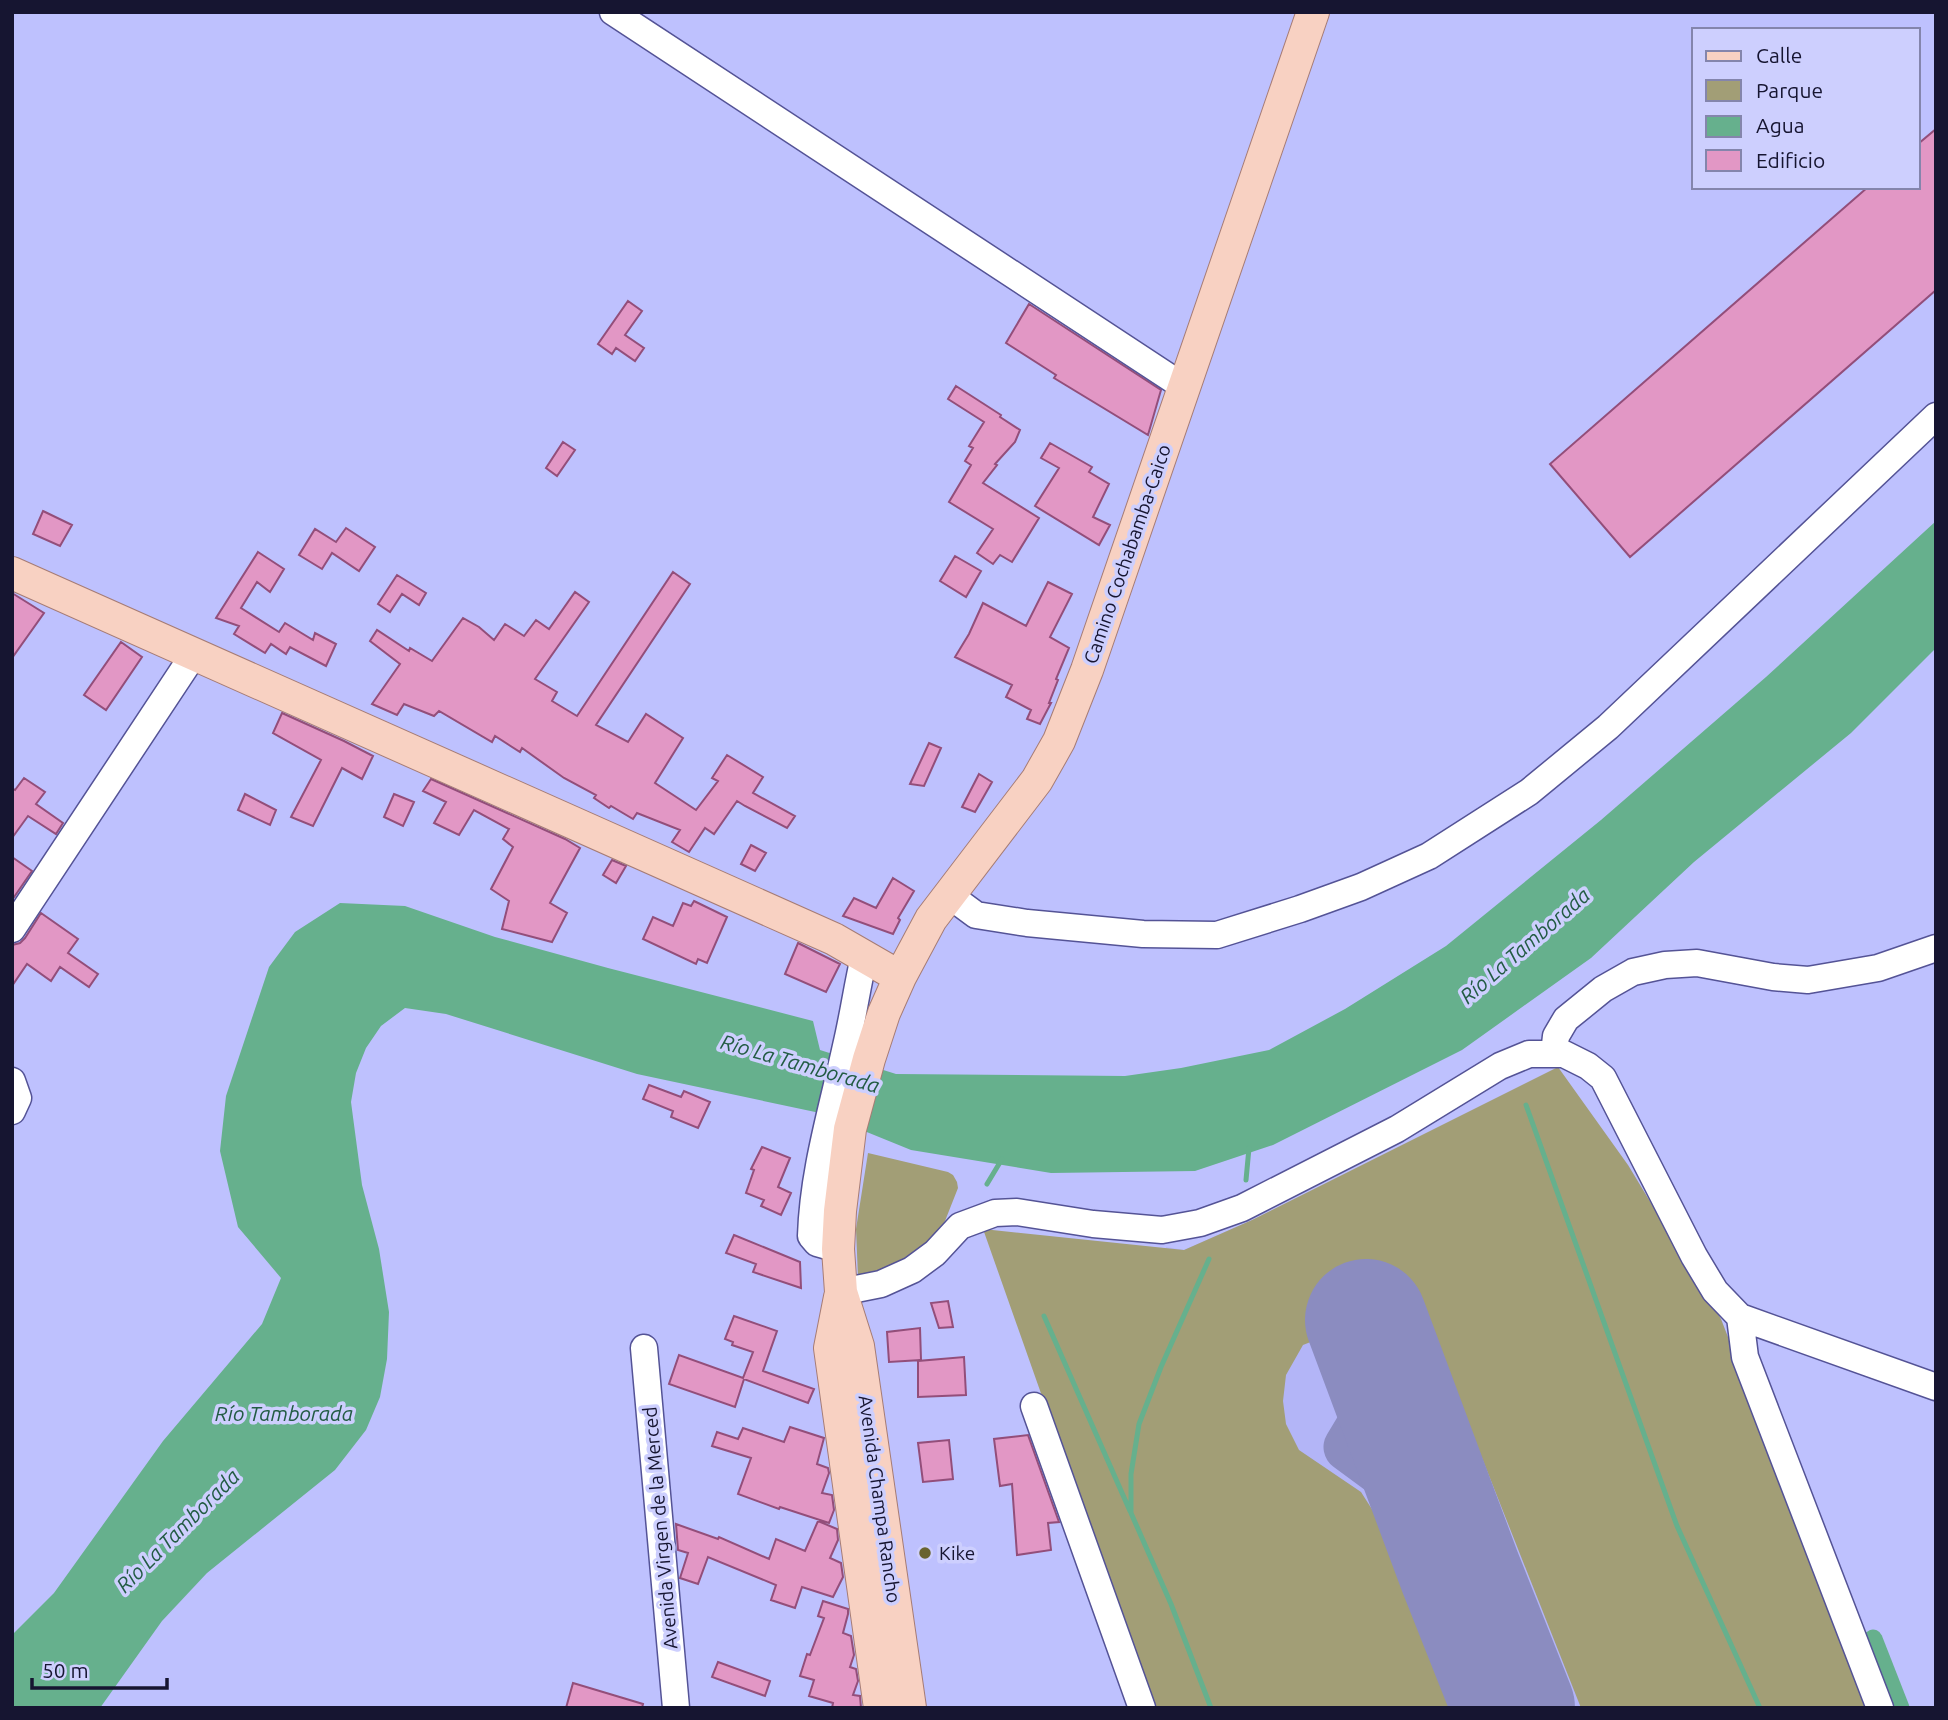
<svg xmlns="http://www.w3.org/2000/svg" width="1948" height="1720" font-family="Ubuntu,sans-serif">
  <rect width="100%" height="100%" fill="#bec1fe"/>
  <!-- built -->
  <path fill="#b3b5f7" d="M1628,1165L1721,1319L1871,1708H1171L1166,1247L1184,1250L1252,1220Z"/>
  <!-- green -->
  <path fill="#a29e76" d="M1558,1067L1628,1165L1721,1319L1871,1708H1581L1419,1299L1303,1345L1286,1375L1283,1401L1286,1424L1299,1450L1361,1492L1375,1514L1452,1708H1152L983,1229L1184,1250L1252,1220Z
    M868,1153L948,1172L953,1175L957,1182L958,1188L945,1221L928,1248L883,1276L858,1277L856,1229Z"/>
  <!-- water -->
  <path fill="#66b08d" d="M1936,521V648L1851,733L1694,862L1591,958L1462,1050L1273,1145L1195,1171L1051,1173L911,1150L820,1113L637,1074L446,1014L405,1008L381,1026L366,1048L356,1073L351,1102L362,1185L379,1249L389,1312L387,1359L380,1397L366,1430L335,1470L207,1573L162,1621L100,1708H12V1635L54,1593L163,1441L262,1324L281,1278L238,1227L220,1151L226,1096L269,967L295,932L340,903L405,906L495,937L608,968L813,1021L820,1050L896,1074L1125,1076L1181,1068L1269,1050L1345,1009L1446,946L1601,820L1766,677Z"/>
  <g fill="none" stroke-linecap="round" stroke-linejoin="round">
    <!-- stream -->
    <path stroke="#66b08d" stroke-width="5" d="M1526,1105L1677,1526L1760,1708
      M1246,1180L1249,1148
      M987,1184L1002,1159
      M1209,1259L1161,1367L1139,1424L1131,1474V1513L1171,1604L1211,1708
      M1044,1316L1130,1511"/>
    <!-- canal -->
    <path stroke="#66b08d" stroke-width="19" d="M1873,1639L1900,1708"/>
    <!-- taxiway -->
    <path stroke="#8b8cc0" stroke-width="49" d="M1363,1422L1348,1447L1428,1506L1448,1541"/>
    <!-- runway -->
    <path stroke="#8b8cc0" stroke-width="122" d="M1366,1320L1460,1572L1514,1708"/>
  </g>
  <!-- building -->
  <path fill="#e297c5" stroke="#934e7a" stroke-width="2" d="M1936,129V290L1630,557L1550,464L1868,187H1918V144Z
    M628,301L642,311L625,335L644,348L635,361L616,348L612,354L598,344Z
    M1029,304L1161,390L1148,435L1054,378L1056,375L1006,343Z
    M956,386L1001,415L1000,417L1020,430L1015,442L995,464L997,465L983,483L1039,518L1012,562L1000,555L993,564L977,553L993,529L949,502L971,465L965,461L973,448L969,446L984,422L948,399Z
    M563,442L575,450L557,476L546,468Z
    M1050,443L1092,467L1089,472L1109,484L1093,517L1110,525L1099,545L1035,506L1059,468L1041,458Z
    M43,511L72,525L60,546L33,534Z
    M346,528L375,547L359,571L332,553L322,569L299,555L315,529L336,542Z
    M258,552L284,569L270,592L257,582L241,608L279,632L285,623L313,640L315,633L336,644L326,666L290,647L286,654L271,644L265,653L234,634L239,626L216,618Z
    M955,556L981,571L966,597L940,581Z
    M673,572L690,584L596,725L628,742L646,714L683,738L655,783L696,810L718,781L712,778L727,755L763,777L753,793L795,816L787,828L745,806L737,801L714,834L705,828L689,852L672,842L680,830L637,813L633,819L611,806L609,808L594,798L596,795L564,778L522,748L520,752L495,736L492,742L439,711L434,716L404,704L397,715L372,704L400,664L370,641L377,630L409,651L410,648L432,661L463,618L479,627L494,640L505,624L524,636L536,620L549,629L575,592L589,602L535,679L557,692L552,701L577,716Z
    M397,575L426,593L419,605L402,594L390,612L378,604Z
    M1048,582L1072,594L1050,637L1069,648L1056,679L1058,680L1049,703H1051L1040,724L1027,719L1031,710L1006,697L1012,685L955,657L969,634L983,603L1026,626Z
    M12,593L44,613L12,658Z
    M121,642L142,657L106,710L84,695Z
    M282,713L344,741L373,756L362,779L342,768L313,826L291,817L321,760L273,733Z
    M929,743L941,748L924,786L910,784Z
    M979,774L992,782L975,812L962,807Z
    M24,778L45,792L36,804L63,823L56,834L28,816L12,838V788L15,790Z
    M431,779L565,839L580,848L550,903L567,913L552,942L502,929L509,901L491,889L513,847L503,839L509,829L474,810L459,835L434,823L446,802L423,791Z
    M245,794L276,810L270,825L238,810Z
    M394,794L414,802L403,826L384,817Z
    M751,845L766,853L755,871L741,864Z
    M12,857L32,871L12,900Z
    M612,860L626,866L616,883L603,875Z
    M893,878L914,891L898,918L900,920L893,934L843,916L854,898L876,908Z
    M694,901L727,917L707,963L698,959L696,964L643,939L653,917L673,926L683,903L691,906Z
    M41,913L78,939L68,953L98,974L89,987L60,967L51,981L27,964L12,986V945L20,943L25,938Z
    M798,943L840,964L826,992L785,974Z
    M649,1085L681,1097L684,1091L710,1102L698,1128L671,1117L673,1111L643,1099Z
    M762,1147L790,1158L778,1187L791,1193L781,1215L761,1206L764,1200L746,1193L754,1170L751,1169Z
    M734,1235L800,1262L801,1288L753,1272L756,1264L726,1253Z
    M948,1301L953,1327L939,1328L931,1303Z
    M734,1316L777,1331L763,1371L814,1389L808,1403L744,1379L735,1407L669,1384L679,1355L743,1378L753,1352L732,1345L733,1342L725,1339Z
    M920,1328L921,1360L889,1362L887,1332Z
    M964,1357L966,1395L918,1397V1361Z
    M790,1427L824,1438L817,1464L828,1468L829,1473L822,1493L832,1495L834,1510L829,1523L780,1507L779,1509L738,1494L751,1458L712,1446L717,1432L738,1439L743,1428L784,1442Z
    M1028,1435L1059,1522L1048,1523L1051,1550L1017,1555L1012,1484L1000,1486L994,1439Z
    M949,1440L953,1479L923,1482L918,1443Z
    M818,1521L837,1529L838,1540L830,1558L841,1563L843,1577L833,1597L802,1587L795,1608L771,1600L776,1585L708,1557L698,1584L680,1578L688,1553L678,1550L676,1524L718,1539L719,1537L769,1559L776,1539L805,1551Z
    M823,1601L848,1609V1614L843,1633L851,1636L854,1655L850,1667L856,1669L858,1681L853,1695L860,1696L861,1708H832L833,1703L809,1696L814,1680L800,1676L807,1654L810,1655L824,1618L818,1616Z
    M718,1662L770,1681L765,1696L712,1677Z
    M573,1683L643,1704L642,1708H566Z"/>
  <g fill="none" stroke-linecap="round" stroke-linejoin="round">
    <defs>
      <path id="minor" d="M613,12L1184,387
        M949,895L976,915L1027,923L1143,934L1217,935L1300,909L1361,887L1429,856L1529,792L1608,727L1936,416
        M12,929L194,654
        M1554,1054L1556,1036L1566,1019L1603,989L1633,972L1665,965L1697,963L1773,977L1808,980L1878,968L1936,948
        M12,1081L18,1098L12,1111
        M838,1249L817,1243L811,1236C813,1171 832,1110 846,1046C853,1017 857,987 864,957
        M841,1292L881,1284L912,1270L935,1253L960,1226L995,1213L1017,1212L1093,1224L1162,1230L1200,1223L1242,1208L1397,1129L1500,1066L1529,1054H1564L1588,1066L1603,1078L1694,1256L1715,1291L1740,1317L1936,1387
        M1740,1317L1745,1357L1880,1708
        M644,1348L676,1708
        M1034,1406L1142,1708"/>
      <path id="major" d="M12,573L834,939L900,977
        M840,1297L830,1348L880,1708
        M910,1708L858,1346L841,1292L838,1249L840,1211L850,1129L869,1059L884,1013L900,977L931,919L1037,780L1059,741L1087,670L1313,12"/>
    </defs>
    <!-- minor casing -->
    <use href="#minor" stroke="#545396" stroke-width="29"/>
    <!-- major casing -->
    <use href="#major" stroke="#a67c75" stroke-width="34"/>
    <!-- minor -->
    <use href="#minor" stroke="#fff" stroke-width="26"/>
    <!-- major -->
    <use href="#major" stroke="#f8d1c2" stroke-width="32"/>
  </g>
  <!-- markers -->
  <circle fill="#69632f" stroke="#cdcffe" stroke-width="2.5" cx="925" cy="1553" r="7"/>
  <g text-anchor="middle" stroke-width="7" stroke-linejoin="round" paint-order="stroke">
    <!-- street labels -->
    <g font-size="19" fill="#161531" stroke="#cdcffe">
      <text transform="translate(1127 554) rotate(-71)" y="7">Camino Cochabamba-Caico</text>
      <text transform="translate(880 1499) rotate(82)" y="7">Avenida Champa Rancho</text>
      <text transform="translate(660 1528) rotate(-95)" y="7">Avenida Virgen de la Merced</text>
    </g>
    <!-- poi labels -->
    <g font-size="19" fill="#161531" stroke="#cdcffe" text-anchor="start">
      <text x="939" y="1560">Kike</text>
    </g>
    <!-- water labels -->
    <g font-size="21" font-style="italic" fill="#235c44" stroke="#cdcffe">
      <text transform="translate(1525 946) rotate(-41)" y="7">Río La Tamborada</text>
      <text transform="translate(800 1064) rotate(16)" y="7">Río La Tamborada</text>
      <text x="284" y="1421">Río Tamborada</text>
      <text transform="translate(178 1531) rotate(-45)" y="7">Río La Tamborada</text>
    </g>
  </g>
  <!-- border -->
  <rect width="1948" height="1720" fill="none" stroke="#161531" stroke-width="28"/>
  <!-- legend -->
  <rect x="1692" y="28" width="228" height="161" fill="#cdcffe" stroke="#8485ac" stroke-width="2"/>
  <rect x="1706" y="51" width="35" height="10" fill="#f8d1c2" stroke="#8485ac" stroke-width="2"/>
  <text x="1756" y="63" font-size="21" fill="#161531">Calle</text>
  <rect x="1706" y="80" width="35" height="21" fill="#a29e76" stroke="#8485ac" stroke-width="2"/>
  <text x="1756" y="98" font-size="21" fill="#161531">Parque</text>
  <rect x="1706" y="116" width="35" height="21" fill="#66b08d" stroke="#8485ac" stroke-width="2"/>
  <text x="1756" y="133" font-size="21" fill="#161531">Agua</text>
  <rect x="1706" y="150" width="35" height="21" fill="#e297c5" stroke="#8485ac" stroke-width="2"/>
  <text x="1756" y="168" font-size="21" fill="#161531">Edificio</text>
  <!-- scale -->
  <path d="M32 1678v10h135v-10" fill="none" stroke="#161531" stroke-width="3.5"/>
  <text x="42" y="1678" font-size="21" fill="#161531" stroke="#cdcffe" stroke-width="5" paint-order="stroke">50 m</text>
</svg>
